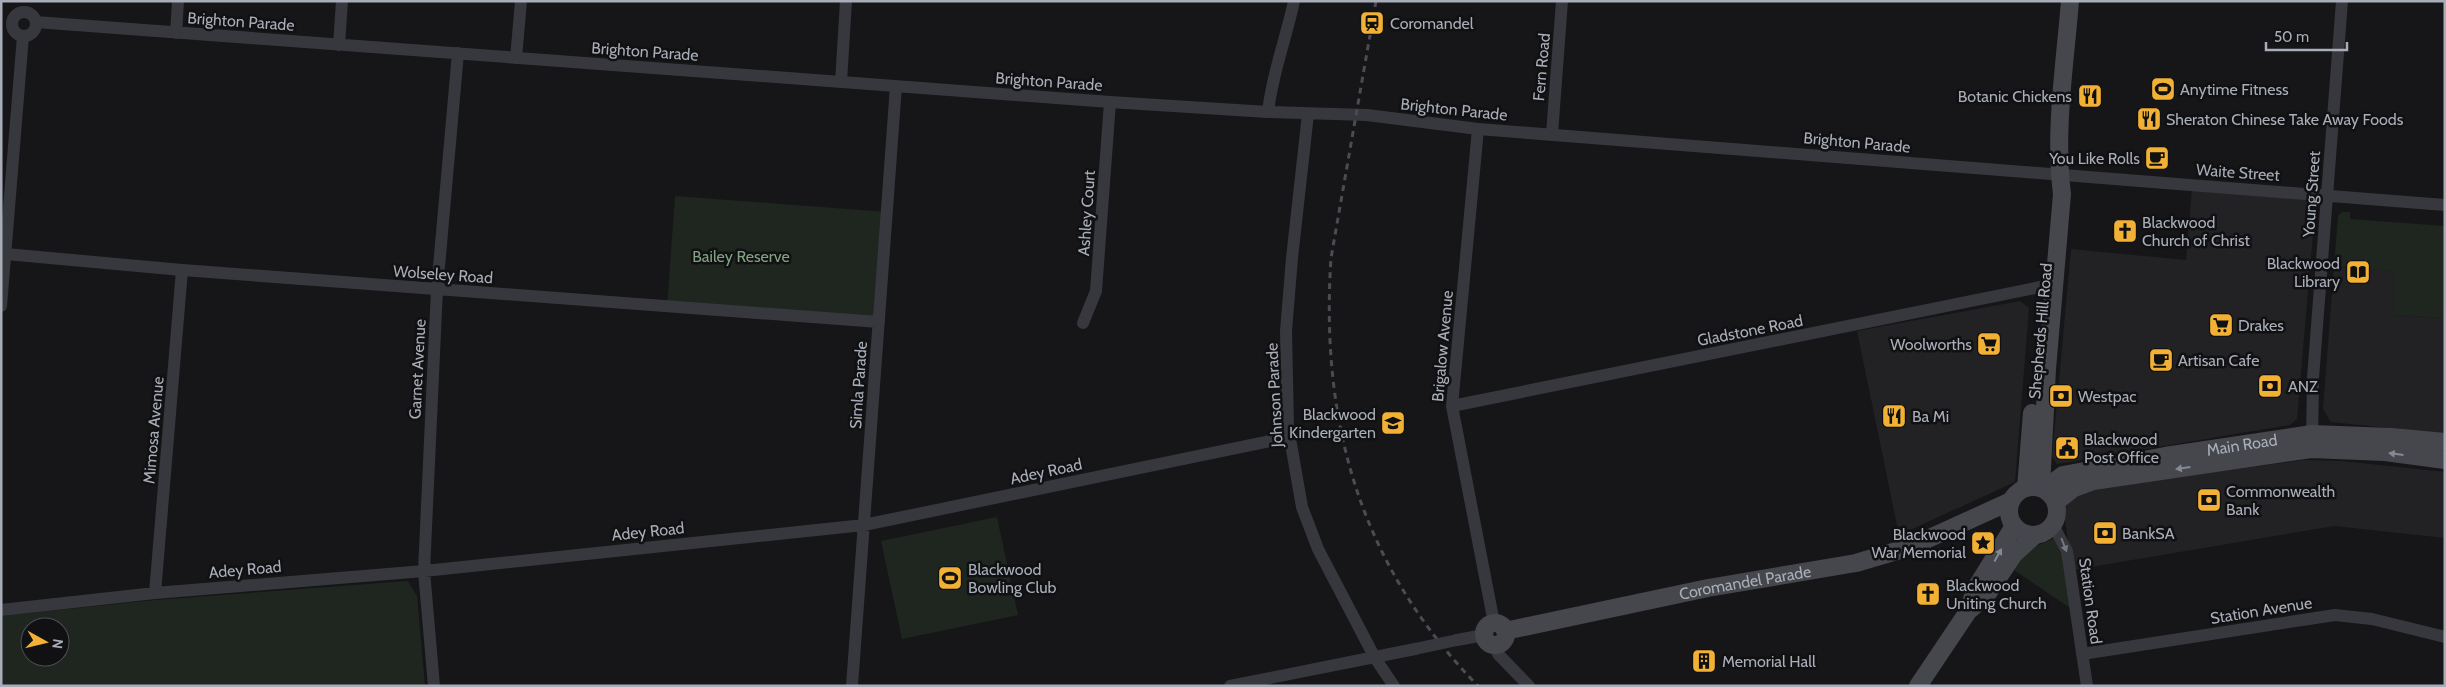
<svg xmlns="http://www.w3.org/2000/svg" width="2446" height="687" font-family="Cabin,sans-serif">
  <rect width="100%" height="100%" fill="#161618"/>
  <!-- built -->
  <path fill="#222225" d="M2192,190L2316,199L2297,419L2290,425L2057,464L2052,457L2071,249L2186,260Z
    M2334,267L2394,271L2393,315L2445,318V434L2331,422L2323,409Z
    M2020,301L2029,308L2015,482L1899,535L1857,331Z
    M2304,460L2342,461L2445,472V538L2334,526L2073,570L2062,503L2073,491Z"/>
  <!-- green -->
  <path fill="#1e261f" fill-rule="evenodd" d="M675,196L887,212L879,322L667,307Z
    M2342,212H2350V219L2445,226V318L2393,315L2394,271L2334,267L2338,216Z
    M997,517L1018,615L902,639L881,541Z
    M2055,538L2063,551L2070,608L2011,568L2034,547Z
    M408,581L417,596L425,686H1V616L155,600ZM30,627H60V657H30Z"/>
  <g fill="none" stroke-linecap="round" stroke-linejoin="round">
    <!-- street -->
    <path stroke="#37383d" stroke-width="12" d="M12 24a12 12 0 1 1 24 0a12 12 0 1 1-24 0Z
      M36,22L1110,102L1268,112L1367,115L1478,129L2445,205
      M176,33L178,1
      M339,45L342,1
      M516,58L521,1
      M841,82L846,1
      M1268,112C1272,74 1286,39 1294,1
      M1308,114L1292,258L1286,331L1288,427L1302,507L1318,549L1375,658L1394,686
      M1478,129L1452,406L1494,623
      M1552,134L1562,1
      M6,254L182,270L879,322
      M1,306L23,36
      M1083,323L1096,291L1110,102
      M1452,406L2055,284
      M2312,443L2313,378L2342,1
      M2053,525L2067,551L2087,686
      M155,593L182,270
      M1,610L155,593L424,571L864,525L1290,437
      M1457,640L1484,635
      M1496,645L1498,654L1529,686
      M2082,654L2335,615L2372,619L2445,637
      M434,686L424,571L437,289L458,53
      M852,686L896,86
      M1230,686L1415,649"/>
    <!-- secondary -->
    <g stroke="#45474d" stroke-width="18">
      <circle cx="2033" cy="511" r="24"/>
      <path d="M2026,488L2032,413"/>
      <path d="M2041,488L2047,369L2062,194C2054,131 2065,64 2070,1"/>
      <path id="s1" d="M2044,489L2063,475L2165,456L2312,434L2391,437L2445,442"/>
      <path d="M2056,502L2074,488L2093,481L2311,449L2385,452L2445,460"/>
      <path d="M1971,609L1988,593L2014,554L2035,535"/>
      <circle cx="1495" cy="634" r="11"/>
      <path id="s2" d="M1505,631L1708,588L1856,563L1910,547L2011,501"/>
      <path d="M1918,686L1967,613L1977,586L2014,526"/>
    </g>
    <!-- rail -->
    <path stroke="#4a4c52" stroke-width="3" stroke-dasharray="6 5" stroke-linecap="butt" d="M1376,1L1331,258C1320,424 1361,566 1478,686"/>
    <!-- street-bridge -->
    <path stroke="#37383d" stroke-width="12" d="M1415,649L1457,640"/>
  </g>
  <!-- one-way arrows -->
  <defs><path id="oneway-solid" d="M-6-.8H1V-3.2L6.5 0L1 3.2V.8H-6Z" transform="scale(1.25)"/></defs>
  <g fill="#858993">
    <use href="#oneway-solid" transform="translate(2396 454) rotate(-173)"/>
    <use href="#oneway-solid" transform="translate(2183 468) rotate(172)"/>
    <use href="#oneway-solid" transform="translate(1998 555) rotate(-61)"/>
  </g>
  <use fill="#757881" href="#oneway-solid" transform="translate(2064 545) rotate(69)"/>
  <!-- icons -->
  <defs>
    <symbol id="station-square" viewBox="-11 -11 22 22"><rect x="-9" y="-9" width="18" height="18" rx="4" fill="#f2b134" stroke="#111113"/><path d="M-3-6H3Q5-6 5-4V2Q5 4 3 4L4.5 6H3L1.5 4h-3L-3 6H-4.5L-3 4Q-5 4-5 2V-4Q-5-6-3-6ZM-3.5-4v3h7v-3ZM-3.5 1v1.5H-2V1ZM2 1v1.5H3.5V1Z" fill="#111"/></symbol>
    <symbol id="stadium-square" viewBox="-11 -11 22 22"><rect x="-9" y="-9" width="18" height="18" rx="4" fill="#f2b134" stroke="#111113"/><path d="M0-5a6.5 5 0 1 0 0 10a6.5 5 0 1 0 0-10ZM-3.5-1.8h7v3.6h-7Z" fill="#111"/></symbol>
    <symbol id="restaurant-square" viewBox="-11 -11 22 22"><rect x="-9" y="-9" width="18" height="18" rx="4" fill="#f2b134" stroke="#111113"/><path d="M-5-6h1v4h1v-4h1v4h1v-4h1v5L-1.5 .5V6h-2V.5L-5-1ZM5-6V6H3V1.5H1.5Q1.5-4 5-6Z" fill="#111"/></symbol>
    <symbol id="cafe-square" viewBox="-11 -11 22 22"><rect x="-9" y="-9" width="18" height="18" rx="4" fill="#f2b134" stroke="#111113"/><path d="M-5.5-4.5H6V0H3Q3 3.5 0 3.5H-2.5Q-5.5 3.5-5.5 0ZM3-3.2v2h1.7v-2ZM-6 4.5H4V6H-6Z" fill="#111"/></symbol>
    <symbol id="church-square" viewBox="-11 -11 22 22"><rect x="-9" y="-9" width="18" height="18" rx="4" fill="#f2b134" stroke="#111113"/><path d="M-1.2-6h2.4v3.5h3.3v2.4h-3.3V6h-2.4V-.1h-3.3v-2.4h3.3Z" fill="#111"/></symbol>
    <symbol id="library-square" viewBox="-11 -11 22 22"><rect x="-9" y="-9" width="18" height="18" rx="4" fill="#f2b134" stroke="#111113"/><path d="M-6-4Q-3-5.5-.7-3.5V5Q-3 3-6 4ZM6-4Q3-5.5 .7-3.5V5Q3 3 6 4Z" fill="#111"/></symbol>
    <symbol id="supermarket-square" viewBox="-11 -11 22 22"><rect x="-9" y="-9" width="18" height="18" rx="4" fill="#f2b134" stroke="#111113"/><path d="M-6-5.5h2.5l.6 2H6L4.5 2H-2.5L-4.4-4H-6ZM-1.5 3.2a1.3 1.3 0 1 0 .1 0ZM3 3.2a1.3 1.3 0 1 0 .1 0Z" fill="#111"/></symbol>
    <symbol id="bank-square" viewBox="-11 -11 22 22"><rect x="-9" y="-9" width="18" height="18" rx="4" fill="#f2b134" stroke="#111113"/><path d="M-6-4H6V4H-6ZM0-2.3a2.3 2.3 0 1 0 0 4.6a2.3 2.3 0 1 0 0-4.6Z" fill="#111"/></symbol>
    <symbol id="school-square" viewBox="-11 -11 22 22"><rect x="-9" y="-9" width="18" height="18" rx="4" fill="#f2b134" stroke="#111113"/><path d="M0-5L7-2L0 1L-7-2ZM-4 1L0 2.5L4 1V4Q0 6-4 4Z" fill="#111"/></symbol>
    <symbol id="civic-square" viewBox="-11 -11 22 22"><rect x="-9" y="-9" width="18" height="18" rx="4" fill="#f2b134" stroke="#111113"/><path d="M-.6-6.5H3V-4.5H.6V-3L4-1V1h2V6H-6V1h2V-1L-.6-3ZM-1.2 2.5V6h2.4V2.5Z" fill="#111"/></symbol>
    <symbol id="sight-square" viewBox="-11 -11 22 22"><rect x="-9" y="-9" width="18" height="18" rx="4" fill="#f2b134" stroke="#111113"/><path d="M0-6L1.8-2.2L6-1.7L2.9 1.2L3.7 5.4L0 3.3L-3.7 5.4L-2.9 1.2L-6-1.7L-1.8-2.2Z" fill="#111"/></symbol>
    <symbol id="building-square" viewBox="-11 -11 22 22"><rect x="-9" y="-9" width="18" height="18" rx="4" fill="#f2b134" stroke="#111113"/><path d="M-4-6H4V6H1V3H-1V6H-4ZM-2.5-4.3h1.7v1.8h-1.7ZM.8-4.3h1.7v1.8H.8ZM-2.5-1h1.7V.8h-1.7ZM.8-1h1.7V.8H.8Z" fill="#111"/></symbol>
  </defs>
  <g fill-rule="evenodd">
    <use href="#station-square" x="1358" y="9" width="28" height="28"/>
    <use href="#stadium-square" x="2149" y="75" width="28" height="28"/>
    <use href="#restaurant-square" x="2076" y="82" width="28" height="28"/>
    <use href="#restaurant-square" x="2135" y="105" width="28" height="28"/>
    <use href="#cafe-square" x="2143" y="144" width="28" height="28"/>
    <use href="#church-square" x="2111" y="217" width="28" height="28"/>
    <use href="#library-square" x="2344" y="258" width="28" height="28"/>
    <use href="#supermarket-square" x="2207" y="311" width="28" height="28"/>
    <use href="#supermarket-square" x="1975" y="330" width="28" height="28"/>
    <use href="#cafe-square" x="2147" y="346" width="28" height="28"/>
    <use href="#bank-square" x="2256" y="372" width="28" height="28"/>
    <use href="#bank-square" x="2047" y="382" width="28" height="28"/>
    <use href="#restaurant-square" x="1880" y="402" width="28" height="28"/>
    <use href="#school-square" x="1379" y="409" width="28" height="28"/>
    <use href="#civic-square" x="2053" y="434" width="28" height="28"/>
    <use href="#bank-square" x="2195" y="486" width="28" height="28"/>
    <use href="#bank-square" x="2091" y="519" width="28" height="28"/>
    <use href="#sight-square" x="1969" y="529" width="28" height="28"/>
    <use href="#stadium-square" x="936" y="564" width="28" height="28"/>
    <use href="#church-square" x="1914" y="580" width="28" height="28"/>
    <use href="#building-square" x="1690" y="647" width="28" height="28"/>
  </g>
  <g text-anchor="middle" stroke-width="5" stroke-linejoin="round" paint-order="stroke">
    <!-- street labels -->
    <g font-size="16" fill="#a8adb8" stroke="#111113">
      <text transform="translate(241 21) rotate(4)" y="6">Brighton Parade</text>
      <text transform="translate(645 51) rotate(4)" y="6">Brighton Parade</text>
      <text transform="translate(1541 67) rotate(-85)" y="6">Fern Road</text>
      <text transform="translate(1049 81) rotate(4)" y="6">Brighton Parade</text>
      <text transform="translate(1454 109) rotate(6)" y="6">Brighton Parade</text>
      <text transform="translate(1857 142) rotate(5)" y="6">Brighton Parade</text>
      <text transform="translate(2238 172) rotate(4)" y="6">Waite Street</text>
      <text transform="translate(2311 194) rotate(-86)" y="6">Young Street</text>
      <text transform="translate(1086 213) rotate(-86)" y="6">Ashley Court</text>
      <text transform="translate(443 274) rotate(4)" y="6">Wolseley Road</text>
      <text transform="translate(1750 330) rotate(-11)" y="6">Gladstone Road</text>
      <text transform="translate(2040 331) rotate(-85)" y="6">Shepherds Hill Road</text>
      <text transform="translate(1442 346) rotate(-85)" y="6">Brigalow Avenue</text>
      <text transform="translate(417 369) rotate(-87)" y="6">Garnet Avenue</text>
      <text transform="translate(858 385) rotate(-86)" y="6">Simla Parade</text>
      <text transform="translate(1274 395) rotate(-93)" y="6">Johnson Parade</text>
      <text transform="translate(153 430) rotate(-85)" y="6">Mimosa Avenue</text>
      <text dy="6" stroke="none"><textPath href="#s1" startOffset="205">Main Road</textPath></text>
      <text transform="translate(1046 471) rotate(-12)" y="6">Adey Road</text>
      <text transform="translate(648 531) rotate(-6)" y="6">Adey Road</text>
      <text transform="translate(245 569) rotate(-5)" y="6">Adey Road</text>
      <text dy="6" stroke="none"><textPath href="#s2" startOffset="245">Coromandel Parade</textPath></text>
      <text transform="translate(2091 601) rotate(82)" y="6">Station Road</text>
      <text transform="translate(2261 610) rotate(-9)" y="6">Station Avenue</text>
    </g>
    <!-- poi labels -->
    <g font-size="16" fill="#a8adb8" stroke="#111113" text-anchor="start">
      <text x="1390" y="29">Coromandel</text>
      <text x="2180" y="95">Anytime Fitness</text>
      <text x="2072" y="102" text-anchor="end">Botanic Chickens</text>
      <text x="2166" y="125">Sheraton Chinese Take Away Foods</text>
      <text x="2140" y="164" text-anchor="end">You Like Rolls</text>
      <text x="2142" y="228">Blackwood<tspan x="2142" dy="18">Church of Christ</tspan></text>
      <text x="2340" y="269" text-anchor="end">Blackwood<tspan x="2340" dy="18">Library</tspan></text>
      <text x="2238" y="331">Drakes</text>
      <text x="1972" y="350" text-anchor="end">Woolworths</text>
      <text x="2178" y="366">Artisan Cafe</text>
      <text x="2288" y="392">ANZ</text>
      <text x="2078" y="402">Westpac</text>
      <text x="1376" y="420" text-anchor="end">Blackwood<tspan x="1376" dy="18">Kindergarten</tspan></text>
      <text x="1912" y="422">Ba Mi</text>
      <text x="2084" y="445">Blackwood<tspan x="2084" dy="18">Post Office</tspan></text>
      <text x="2226" y="497">Commonwealth<tspan x="2226" dy="18">Bank</tspan></text>
      <text x="2122" y="539">BankSA</text>
      <text x="1966" y="540" text-anchor="end">Blackwood<tspan x="1966" dy="18">War Memorial</tspan></text>
      <text x="968" y="575">Blackwood<tspan x="968" dy="18">Bowling Club</tspan></text>
      <text x="1946" y="591">Blackwood<tspan x="1946" dy="18">Uniting Church</tspan></text>
      <text x="1722" y="667">Memorial Hall</text>
    </g>
    <!-- park labels -->
    <g font-size="16" fill="#7fa381" stroke="#111113">
      <text x="741" y="262">Bailey Reserve</text>
    </g>
  </g>
  <!-- border -->
  <rect width="2446" height="687" fill="none" stroke="#a8adb8" stroke-width="5"/>
  <!-- north arrow -->
  <g transform="translate(45 642) rotate(98)"><circle r="24" fill="#111113" stroke="#4d4f55"/>
  <path d="M0-4L9 19L0 12L-9 19Z" fill="#f2b134"/>
  <text y="-8" font-size="14" font-weight="bold" text-anchor="middle" fill="#a8adb8">N</text>
  </g>
  <!-- scale -->
  <path d="M2266 42v8h81v-8" fill="none" stroke="#a8adb8" stroke-width="2.5"/>
  <text x="2274" y="42" font-size="15" fill="#a8adb8" stroke="#111113" stroke-width="4" paint-order="stroke">50 m</text>
</svg>
